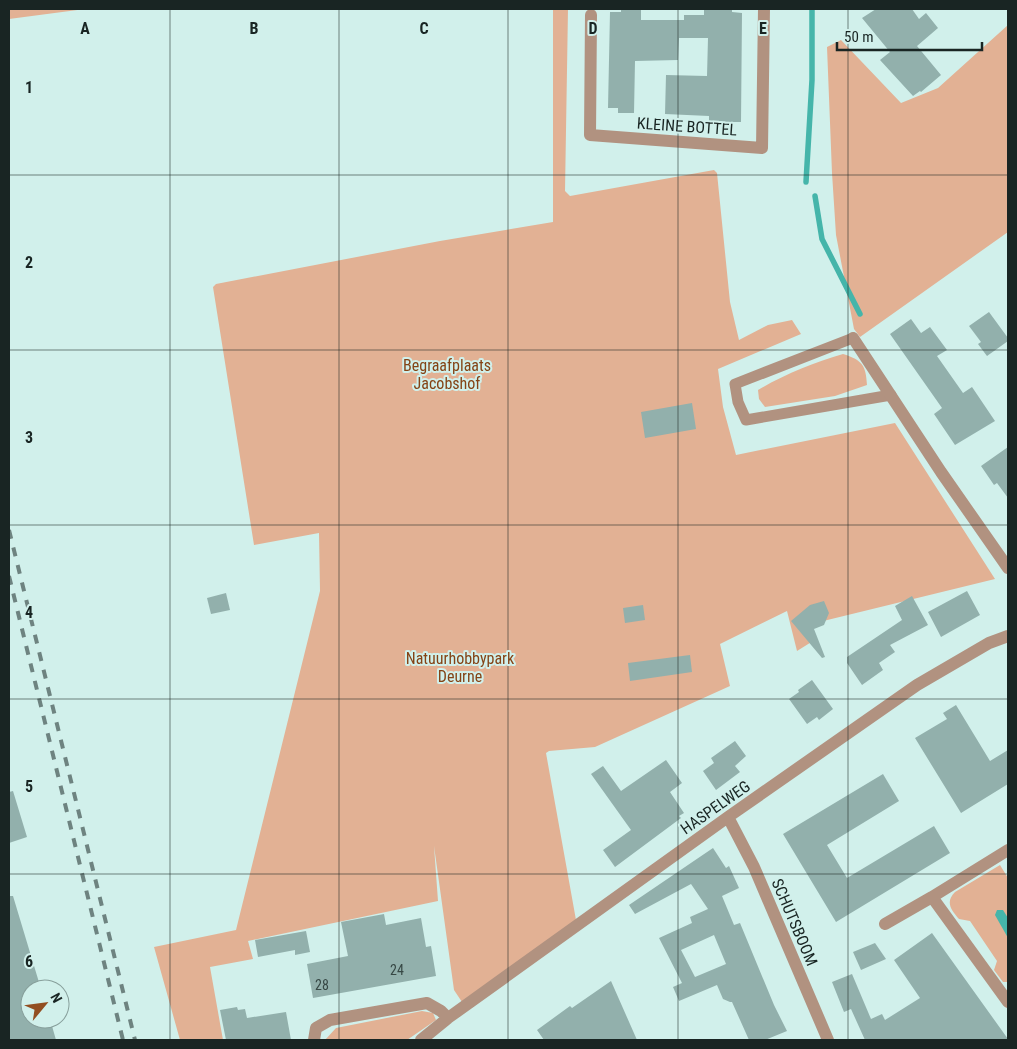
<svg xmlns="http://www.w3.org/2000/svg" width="1017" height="1049" font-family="'Roboto Condensed',sans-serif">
  <rect width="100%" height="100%" fill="#d1f0eb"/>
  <!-- green -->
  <path fill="#e2b194" d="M9,9H85L9,19Z
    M553,9H568L565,191L570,196L714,170L717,173L730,302L739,340L768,325L792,320L801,334L718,369L723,407L736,455L895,423L995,579L811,624L813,641L797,651L787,611L720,644L730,686L595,747L549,751L546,753L576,920L462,1002L454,990L434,846L438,901L248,941L253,959L210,967L223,1040H180L154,947L236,930L320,591L319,533L254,545L213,287L216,284L440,241L553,222Z
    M1008,25V232L860,337L854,329L836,235L832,173L827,47L841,40L901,103L938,88Z
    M843,354C862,360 866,365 867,385L835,396L765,407L759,399L758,390C785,374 813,363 843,354Z
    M1000,865L1008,878V982H1003L994,970L997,961L970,921L959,919C951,910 945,902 955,892Z
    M422,1011L433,1013L436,1020L407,1040H325L336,1028Z"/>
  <!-- water -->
  <path fill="#45b5aa" d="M997,910H1003L1008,918V938L995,915Z"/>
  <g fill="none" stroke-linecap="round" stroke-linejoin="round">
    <!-- stream -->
    <path stroke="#45b5aa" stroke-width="5.5" d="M806,182L812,80V9
      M815,196L822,239L860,314"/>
  </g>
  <!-- building -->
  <path fill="#92b0ac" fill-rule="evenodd" d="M621,9H641V20H684V15H704V9H732V12L742,13L741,122H709V116L665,114L666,75L707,76L708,38H679L678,60L635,61L634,113H618V108H608L610,12H621Z
    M876,9H912L919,19L926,13L938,28L917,46L941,75L921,92L920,91L913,96L880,60L890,52L862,18Z
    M989,312L1008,338V341L987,356L978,344L981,342L969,326Z
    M911,319L921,333L930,327L947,350L937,356L963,393L972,387L995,421L955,445L934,414L942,408L890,334Z
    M692,403L696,429L645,438L641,412Z
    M1008,447V498L997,483L994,485L981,466Z
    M967,591L980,615L941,637L928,612Z
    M226,593L230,610L211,614L207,598Z
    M912,596L928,625L890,645L895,652L879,663L883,670L862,685L847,663V657L902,620L895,606Z
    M824,601L829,613L824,625L814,629L825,657L822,658L791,621L810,605Z
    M643,605L645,620L625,623L623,608Z
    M690,655L692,672L630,681L628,663Z
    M812,680L833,709L819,720L817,717L807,724L789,699L799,692L798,690Z
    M956,705L990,761L1008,750V784L961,813L915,738L947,719L943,713Z
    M735,741L746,756L735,766L740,772L716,790L703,771L714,763L711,758Z
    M666,760L682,783L670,792L684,813L679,816L681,818L615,867L603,850L631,830L591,774L603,766L621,791Z
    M883,774L899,801L827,845L847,878L934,826L950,853L836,922L783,834Z
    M13,791L27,837L9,843V792Z
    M713,848L726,868L729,866L739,888L722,896L734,925L740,923L774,1005L787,1031L765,1040H749L732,1002H730L723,999L717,985L679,1001L673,987L682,983L659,938L692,923L690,917L708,909L691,884L635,914L629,905ZM714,935L726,964L695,977L681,950Z
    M9,896H13L41,989H30V1019H50L56,1040H9Z
    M384,914L386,925L421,918L426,947L431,946L436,976L313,998L307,964L348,956L341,922Z
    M306,931L310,952L295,955V950L258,957L255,940Z
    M932,933L1008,1039V1040H865L851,1009L844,1012L832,982L852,974L871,1019L882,1014L885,1020L920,998L894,960Z
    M875,943L886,959L861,970L853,952Z
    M611,981L637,1040H544L537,1030L570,1006L572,1008Z
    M237,1007L238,1010L245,1009L247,1018L286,1012L291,1040H226L220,1010Z"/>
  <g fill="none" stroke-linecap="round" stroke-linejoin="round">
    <!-- service -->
    <path stroke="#b19280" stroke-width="11" d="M853,338L735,384L738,402L746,420L891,395"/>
    <!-- minor -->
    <path stroke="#b19280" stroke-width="12" d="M591,15L590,135L762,148L764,9
      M853,338L941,472L1008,568
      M728,817L754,867L828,1040
      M1008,850L932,897L1008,1002
      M885,924L932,897
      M314,1040L316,1028L330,1020L427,1003L441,1011L448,1018
      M421,1040L448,1018L728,817L917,685L989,643L1008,636"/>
    <!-- rail -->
    <path stroke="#6e8380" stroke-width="4" stroke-dasharray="9 9" stroke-linecap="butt" d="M9,530L135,1040
      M9,576L123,1040"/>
  </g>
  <!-- grid -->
  <path fill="none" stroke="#192523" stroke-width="1" stroke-opacity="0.55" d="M170,9V1040M339,9V1040M508,9V1040M678,9V1040M848,9V1040M9,175H1008M9,350H1008M9,525H1008M9,699H1008M9,874H1008"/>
  <g text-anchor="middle" stroke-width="4" stroke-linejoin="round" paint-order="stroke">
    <!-- number labels -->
    <g font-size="14" fill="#374845">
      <text x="397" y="975">24</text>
      <text x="322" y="990">28</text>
    </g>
    <!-- street labels -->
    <g font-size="16" fill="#192523" stroke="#d1f0eb">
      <text transform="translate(687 126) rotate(4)" y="6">KLEINE BOTTEL</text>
      <text transform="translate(715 807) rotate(-35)" y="6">HASPELWEG</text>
      <text transform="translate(795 922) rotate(67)" y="6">SCHUTSBOOM</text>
    </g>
    <!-- park labels -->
    <g font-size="16" fill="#844315" stroke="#d1f0eb">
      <text x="447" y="371">Begraafplaats<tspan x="447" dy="18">Jacobshof</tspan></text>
      <text x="460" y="664">Natuurhobbypark<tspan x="460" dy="18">Deurne</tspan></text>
    </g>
  </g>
  <g font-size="16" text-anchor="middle" font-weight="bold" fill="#192523" stroke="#d1f0eb" stroke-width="4" stroke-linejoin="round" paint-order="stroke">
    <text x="85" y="34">A</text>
    <text x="254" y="34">B</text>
    <text x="424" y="34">C</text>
    <text x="593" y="34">D</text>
    <text x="763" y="34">E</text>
    <text x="29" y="93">1</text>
    <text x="29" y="268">2</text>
    <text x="29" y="443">3</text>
    <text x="29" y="618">4</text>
    <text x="29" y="792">5</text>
    <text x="29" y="967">6</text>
  </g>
  <!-- border -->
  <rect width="1017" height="1049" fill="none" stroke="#192523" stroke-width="20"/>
  <!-- north arrow -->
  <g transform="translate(45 1004) rotate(61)"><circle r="24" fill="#d1f0eb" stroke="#879f9b"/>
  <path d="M0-4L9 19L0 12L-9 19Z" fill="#924e21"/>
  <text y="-8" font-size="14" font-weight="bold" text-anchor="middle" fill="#192523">N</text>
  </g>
  <!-- scale -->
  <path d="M837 42v8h145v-8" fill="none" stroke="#192523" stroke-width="2.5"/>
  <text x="844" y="42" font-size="15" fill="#192523" stroke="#d1f0eb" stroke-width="4" paint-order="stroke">50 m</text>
</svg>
